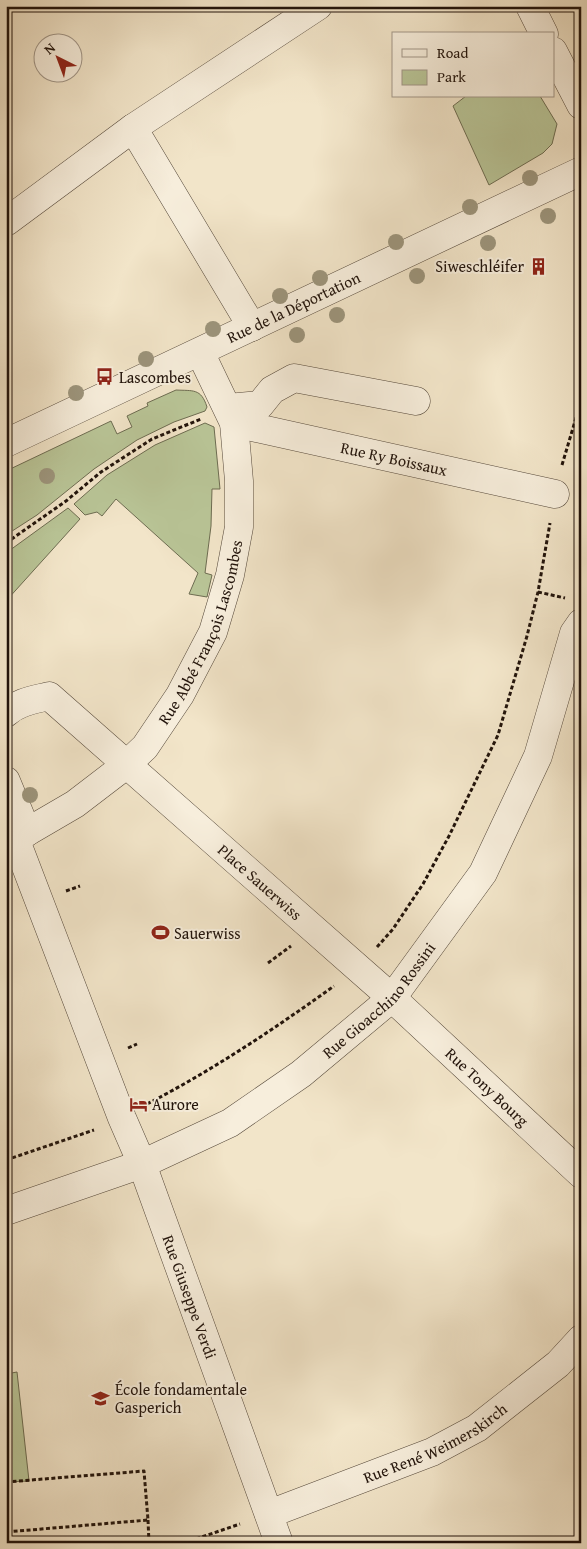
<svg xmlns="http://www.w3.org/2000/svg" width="587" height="1549" font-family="'Gentium Book Plus',serif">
  <rect width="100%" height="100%" fill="#f2e5c9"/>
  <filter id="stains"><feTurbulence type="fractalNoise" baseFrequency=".004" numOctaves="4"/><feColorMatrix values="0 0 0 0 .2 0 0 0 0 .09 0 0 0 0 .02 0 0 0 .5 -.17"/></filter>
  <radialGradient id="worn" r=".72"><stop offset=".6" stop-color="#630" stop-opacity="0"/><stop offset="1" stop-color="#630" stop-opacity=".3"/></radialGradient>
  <!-- green -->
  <path fill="#b9c597" stroke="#6d6c51" d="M466,96H540L557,124L552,144L543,153L489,185L453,106Z
    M176,390C193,391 201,388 207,407L205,411L174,422L137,440L94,469L37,515L6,535V471L111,421L117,434L132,427L127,416L148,406L147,403Z
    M205,423L214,427L220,489H212L211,526L205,573L212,575L207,597L189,594L198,573L116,499L102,516L97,512L85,515L74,504L107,475L155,445Z
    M68,508L80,519L6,601V553Z
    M17,1372L29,1481L6,1482V1374Z"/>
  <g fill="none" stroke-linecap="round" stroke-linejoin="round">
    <defs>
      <g id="minor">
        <path d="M530,6L544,34"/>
        <path d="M553,51L581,105"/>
        <path d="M133,128L252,327"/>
        <path d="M6,222L133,128L318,6"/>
        <path d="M228,408L260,405L272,390L294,378L416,401"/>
        <path id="s1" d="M234,423L555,494"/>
        <path id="s2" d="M6,443L581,171"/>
        <path id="s3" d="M6,713C18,702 33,700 49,696L392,998L581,1174"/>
        <path d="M6,781L27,832"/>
        <path id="s4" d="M15,838L122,1118L142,1164L279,1543"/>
        <path id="s5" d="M6,841L27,832L75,804L126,765L145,747L180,695L213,632L230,575L239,527V481L234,423L200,352"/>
        <path id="s6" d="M6,1211L142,1164L230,1123L301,1074L392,998L483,873L538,756L574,633L581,623"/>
        <path id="s7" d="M269,1514L432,1452L477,1428L558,1364L581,1339"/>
      </g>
    </defs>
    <!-- minor casing -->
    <use href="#minor" stroke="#55483a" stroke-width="29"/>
    <!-- path -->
    <path stroke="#21130b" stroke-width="3" stroke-dasharray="4 2.5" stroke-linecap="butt" d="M562,465L581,401
      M6,543L66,501L101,472L152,439L201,419
      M538,592L565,598
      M66,891L80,886
      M377,947L393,929L423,884L449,836L498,735L527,636L538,592L550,523
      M268,963L291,946
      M128,1048L137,1044
      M147,1104C213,1070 274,1029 334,986
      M6,1160L94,1130
      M6,1482L144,1471L148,1520L6,1532
      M148,1520L149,1543
      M184,1543L240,1524"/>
    <!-- minor -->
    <use href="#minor" stroke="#f7eedc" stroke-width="28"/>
  </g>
  <!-- trees -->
  <g fill="#9c947b">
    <circle cx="530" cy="178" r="8"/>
    <circle cx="470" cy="207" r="8"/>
    <circle cx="548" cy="216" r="8"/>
    <circle cx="396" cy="242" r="8"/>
    <circle cx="488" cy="243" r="8"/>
    <circle cx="417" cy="276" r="8"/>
    <circle cx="320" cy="278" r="8"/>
    <circle cx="280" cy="296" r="8"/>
    <circle cx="337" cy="315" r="8"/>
    <circle cx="213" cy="329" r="8"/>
    <circle cx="297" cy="335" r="8"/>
    <circle cx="146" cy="359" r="8"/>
    <circle cx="76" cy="393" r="8"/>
    <circle cx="47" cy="476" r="8"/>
    <circle cx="30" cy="795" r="8"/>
  </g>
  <!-- icons -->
  <defs>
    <symbol id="building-bare" viewBox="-9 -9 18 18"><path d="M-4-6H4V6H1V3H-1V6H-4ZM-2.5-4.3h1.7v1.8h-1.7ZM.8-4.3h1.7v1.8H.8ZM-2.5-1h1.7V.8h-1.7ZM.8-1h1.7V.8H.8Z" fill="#8f2418" stroke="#f7eedc" stroke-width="2.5" paint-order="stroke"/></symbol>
    <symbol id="bus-bare" viewBox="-9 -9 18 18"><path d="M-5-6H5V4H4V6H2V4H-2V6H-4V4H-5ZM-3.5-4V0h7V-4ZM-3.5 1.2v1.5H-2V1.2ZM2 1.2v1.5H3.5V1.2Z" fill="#8f2418" stroke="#f7eedc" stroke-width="2.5" paint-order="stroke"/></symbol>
    <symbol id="stadium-bare" viewBox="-9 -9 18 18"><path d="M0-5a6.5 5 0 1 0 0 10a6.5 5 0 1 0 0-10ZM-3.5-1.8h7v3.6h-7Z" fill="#8f2418" stroke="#f7eedc" stroke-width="2.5" paint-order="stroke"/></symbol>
    <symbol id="hotel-bare" viewBox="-9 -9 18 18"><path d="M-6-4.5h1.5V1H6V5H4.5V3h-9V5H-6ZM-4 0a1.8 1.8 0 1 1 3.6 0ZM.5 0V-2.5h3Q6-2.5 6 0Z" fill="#8f2418" stroke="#f7eedc" stroke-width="2.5" paint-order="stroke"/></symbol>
    <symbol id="school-bare" viewBox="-9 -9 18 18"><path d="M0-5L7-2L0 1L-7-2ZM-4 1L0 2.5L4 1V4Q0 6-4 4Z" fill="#8f2418" stroke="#f7eedc" stroke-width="2.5" paint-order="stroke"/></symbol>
  </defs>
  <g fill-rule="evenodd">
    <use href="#building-bare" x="526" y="254" width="25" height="25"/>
    <use href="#bus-bare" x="92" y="364" width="25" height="25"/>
    <use href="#stadium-bare" x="148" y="920" width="25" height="25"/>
    <use href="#hotel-bare" x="126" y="1092" width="25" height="25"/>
    <use href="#school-bare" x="88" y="1386" width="25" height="25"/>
  </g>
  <g text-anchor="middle" stroke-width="4" stroke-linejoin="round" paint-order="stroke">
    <!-- poi labels -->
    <g font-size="16" fill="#21130b" stroke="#f7eedc" text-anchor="start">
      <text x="524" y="272" text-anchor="end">Siweschléifer</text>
      <text x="119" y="383">Lascombes</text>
      <text x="174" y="939">Sauerwiss</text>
      <text x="152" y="1110">Aurore</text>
      <text x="115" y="1395">École fondamentale<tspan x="115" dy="18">Gasperich</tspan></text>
    </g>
    <!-- street labels -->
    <g font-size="16" fill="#21130b" stroke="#f7eedc">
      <text dy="6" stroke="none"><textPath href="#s2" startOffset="318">Rue de la Déportation</textPath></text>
      <text dy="6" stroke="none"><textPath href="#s1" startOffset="164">Rue Ry Boissaux</textPath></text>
      <text dy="6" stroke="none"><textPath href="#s5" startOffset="298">Rue Abbé François Lascombes</textPath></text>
      <text dy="6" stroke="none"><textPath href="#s3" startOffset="328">Place Sauerwiss</textPath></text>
      <text dy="6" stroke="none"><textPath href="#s6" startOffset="435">Rue Gioacchino Rossini</textPath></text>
      <text dy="6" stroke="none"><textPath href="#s3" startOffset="634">Rue Tony Bourg</textPath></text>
      <text dy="6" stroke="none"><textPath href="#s4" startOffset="491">Rue Giuseppe Verdi</textPath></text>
      <text dy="6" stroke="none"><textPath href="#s7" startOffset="181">Rue René Weimerskirch</textPath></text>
    </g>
  </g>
  <!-- margin -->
  <rect width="587" height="1549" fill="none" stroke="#f2e5c9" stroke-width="25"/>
  <rect x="8" y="8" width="572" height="1534" fill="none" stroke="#21130b" stroke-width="2.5"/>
  <rect x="12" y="12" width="562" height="1524" fill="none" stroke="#21130b"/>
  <!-- legend -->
  <rect x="392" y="32" width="162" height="65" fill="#f7eedc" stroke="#a19688"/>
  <rect x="402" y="49" width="25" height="8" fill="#f7eedc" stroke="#a19688"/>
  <text x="437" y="58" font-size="15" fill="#21130b">Road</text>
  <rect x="402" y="70" width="25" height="15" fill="#b9c597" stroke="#a19688"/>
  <text x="437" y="82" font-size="15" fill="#21130b">Park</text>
  <!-- north arrow -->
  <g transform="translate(58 58) rotate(318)"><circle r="24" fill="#f7eedc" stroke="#a19688"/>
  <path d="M0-4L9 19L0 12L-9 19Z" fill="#8f2418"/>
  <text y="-8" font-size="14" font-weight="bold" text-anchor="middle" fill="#21130b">N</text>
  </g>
  <rect width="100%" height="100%" filter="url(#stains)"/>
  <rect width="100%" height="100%" fill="url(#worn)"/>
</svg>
